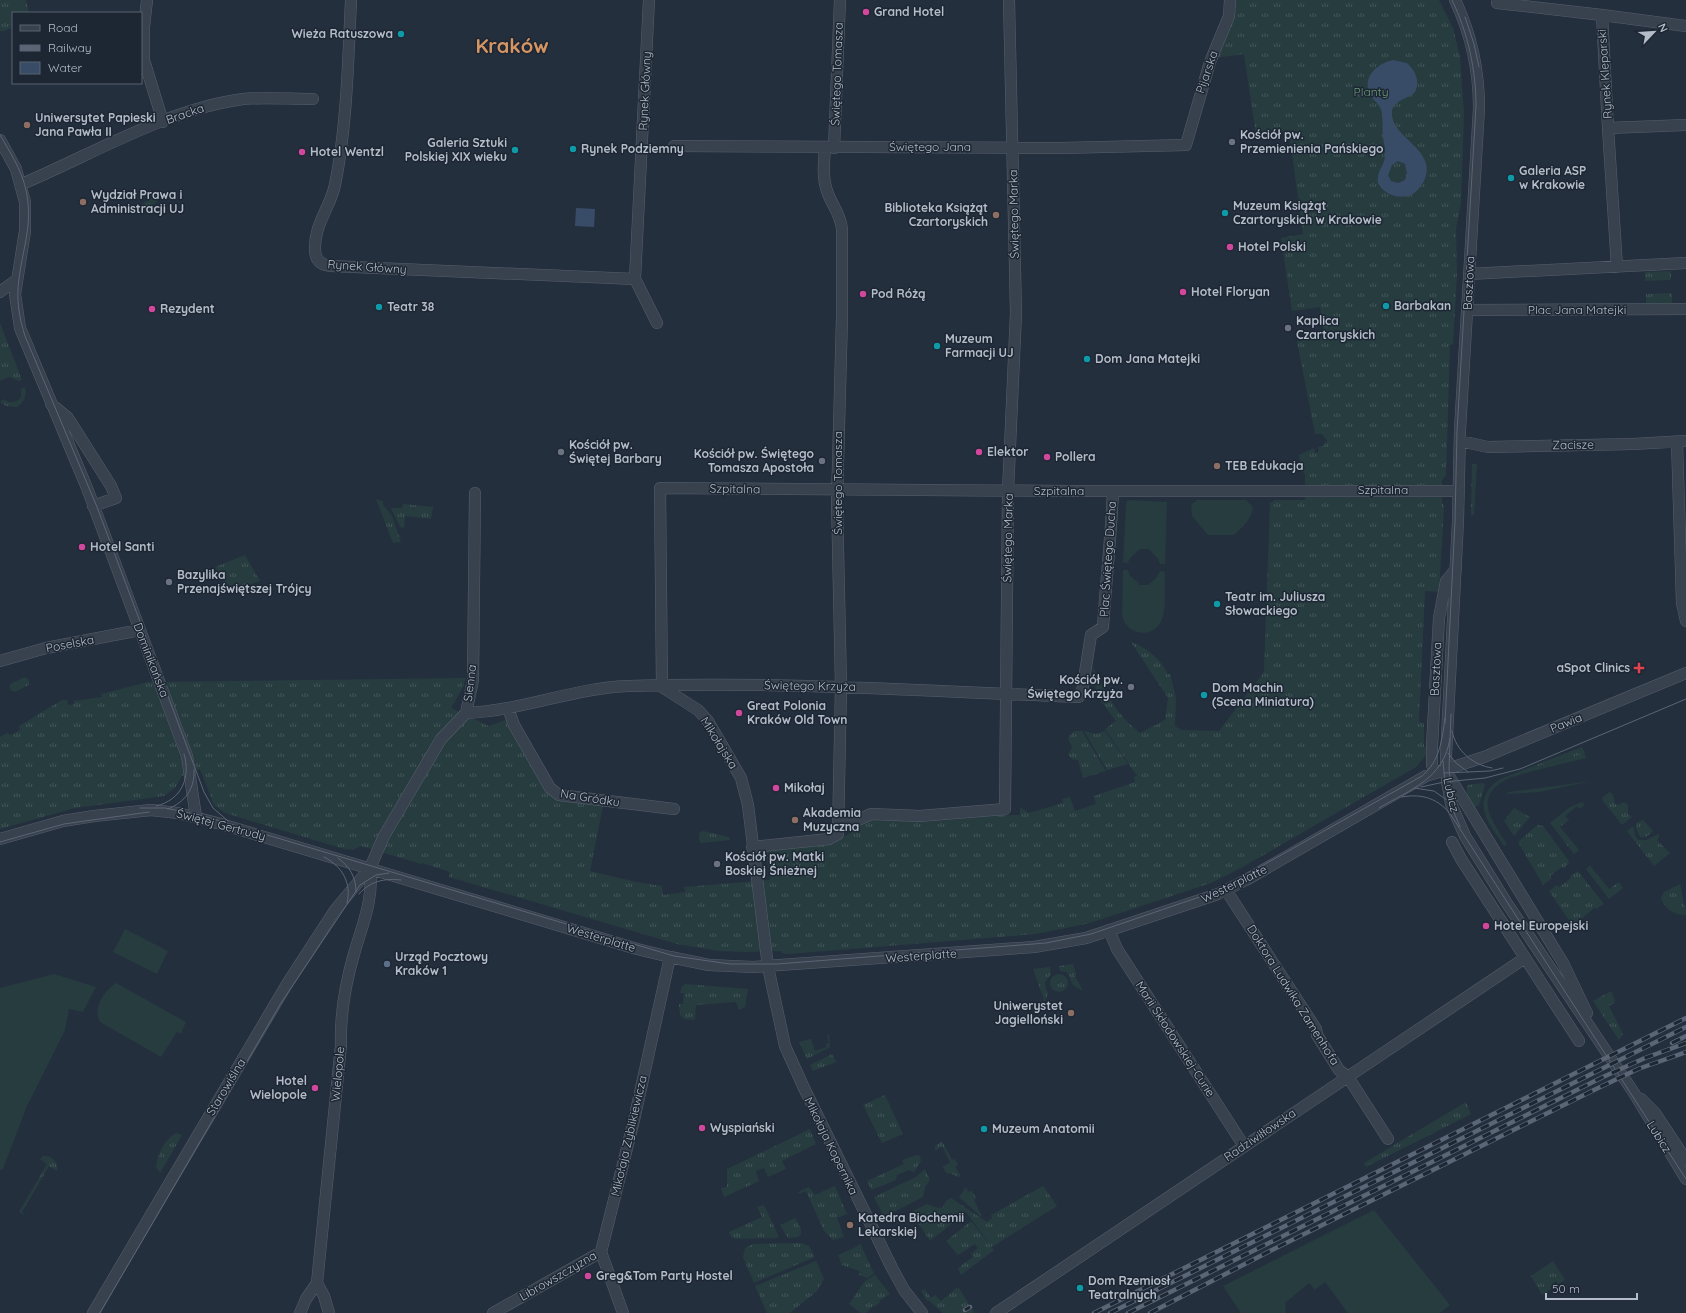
<svg xmlns="http://www.w3.org/2000/svg" width="1686" height="1313" font-family="Quicksand,sans-serif">
  <defs>
    <pattern id="grass-tufts" width="24" height="20" patternUnits="userSpaceOnUse"><rect width="24" height="20" fill="#263c3f"/><path d="M3 7l-1-3M5 7V3M7 7l1-3M15 17l-1-3M17 17v-4M19 17l1-3" fill="none" stroke="#435659"/></pattern>
  </defs>
  <rect width="100%" height="100%" fill="#242f3e"/>
  <!-- grass -->
  <path fill="url(#grass-tufts)" d="M0,0H26L29,13H13V27L4,31H0Z
    M1234,0H1439L1453,28L1460,57L1464,113L1461,204L1456,228L1457,275L1453,344L1450,345L1446,475L1442,480V502L1444,507L1439,592L1425,591L1419,722L1424,723V747L1428,748L1426,755L1416,767L1241,868L1211,883L1090,923L1036,934L789,954L782,953L781,951L746,952L719,951L677,944L449,877L450,872L422,863L421,864L361,846L353,850L344,849L225,813L214,805L200,769L182,776L175,788L164,796L75,808L0,829V737L7,733L11,735L20,730L19,726L62,700H67L68,705L74,704V701L102,697L101,694L148,682L466,678L462,689L451,708L489,726L508,719L560,798L603,806L590,871L636,882L662,886L663,895L685,892L684,887L770,880L766,849L834,843L871,820L928,822L1000,815H1020V807L1029,813L1063,803L1062,799L1070,797L1075,811L1096,804L1094,796L1135,782L1134,777L1137,776L1105,729L1116,721L1097,696L1092,665C1107,694 1114,712 1140,733L1165,720L1168,698L1131,642C1147,647 1161,660 1168,674H1170L1176,698L1175,726L1181,730L1219,731L1264,672L1270,503L1275,500H1305V475L1301,469L1299,455L1314,448L1315,453L1319,452L1318,447L1323,446L1327,441L1322,434H1315L1297,341L1325,336L1320,307L1292,311L1281,238L1303,234L1289,132L1256,135L1244,54L1214,58Z
    M156,195L158,201L139,214L134,209Z
    M1671,271V280L1645,281V272Z
    M1672,293V303H1646V294Z
    M0,323L22,380L19,381L9,377L0,381Z
    M25,387C27,396 24,402 17,407L6,406L0,402L4,399C9,404 17,403 21,397V389Z
    M1472,464H1477L1474,515H1471Z
    M376,499L383,501V505L392,516L401,542L393,543Z
    M403,504L433,507L431,519L405,516L404,528L400,527L391,508H402Z
    M245,555L260,581L228,591L215,567Z
    M25,677L29,680V685L15,692L10,690V684Z
    M1074,731H1082L1106,771L1083,778L1078,760L1072,759L1068,755L1072,747L1068,738Z
    M1084,731L1096,734L1105,731L1128,764L1107,770Z
    M1582,747L1585,754L1532,768L1533,771L1509,778L1508,776Z
    M1483,783L1485,785L1479,805L1472,809L1466,797L1467,785Z
    M1609,792L1613,794L1615,804L1618,805L1624,802L1628,805V814L1632,817L1622,825L1603,801L1602,798Z
    M1582,802L1585,805L1579,809L1577,806L1565,816L1569,820L1560,827L1579,850L1574,854L1550,823L1570,807Z
    M1514,808L1530,817L1514,836L1504,821Z
    M1643,820L1653,831C1649,835 1646,838 1640,837L1636,828L1637,823Z
    M1537,825L1543,826L1569,861L1568,864L1564,868L1562,867L1550,876L1552,878L1543,885L1518,842Z
    M1633,826L1636,838L1639,840H1646L1659,834V837L1657,840L1670,853L1654,866L1627,831Z
    M703,831L729,837L730,840L701,843L699,840V833Z
    M1590,866L1609,889L1619,882L1623,888L1609,899L1586,869Z
    M1578,871L1604,904L1596,909L1595,907L1573,926L1549,891L1557,885L1559,887L1571,878L1570,876Z
    M1680,884L1686,912V915C1675,915 1664,909 1661,898L1664,892Z
    M1073,964L1076,974L1075,976L1083,991L1073,985L1067,972L1060,971L1059,966Z
    M1050,967L1051,974L1045,982L1046,989L1048,993L1045,1002L1033,969Z
    M1050 983a9 9 0 1 1 18 0a9 9 0 1 1-18 0Z
    M685,984L748,989L745,1007L739,1010L736,1002L696,1005L695,1020L684,1019L680,1015L679,1004H683L684,993H680L682,986Z
    M1611,991L1615,1000L1614,1003L1609,1006L1623,1034L1619,1040L1593,1001Z
    M827,1035H829L830,1047L807,1059L799,1042L811,1039L815,1051L827,1047L826,1044L829,1043Z
    M832,1054L836,1062L813,1071L810,1065Z
    M885,1095L903,1134L882,1143L863,1105Z
    M1466,1102L1471,1114L1366,1167L1364,1163Z
    M810,1129L816,1144L782,1161L786,1169L768,1177L764,1168L756,1171L759,1181L724,1197L721,1188L727,1187V1169Z
    M176,1133L182,1135L160,1173L156,1167C158,1153 164,1140 176,1133Z
    M942,1141L952,1160L955,1159L958,1165L955,1167L961,1176L958,1177L952,1174L946,1173L943,1167L950,1162L942,1146L935,1151V1146Z
    M917,1155L920,1156L921,1161L914,1172L909,1170L897,1175L896,1180L871,1190L867,1181L904,1164L902,1160Z
    M44,1156C52,1156 59,1162 57,1171L49,1166L22,1212L26,1216L19,1212L47,1164L40,1159Z
    M925,1169L930,1180L925,1187L923,1197L884,1217L874,1197L916,1177Z
    M835,1186L847,1214L837,1218L844,1237L833,1240L824,1231L806,1191L799,1194L798,1192L809,1187L815,1195Z
    M1043,1186L1057,1206L992,1247L966,1212L930,1241L911,1212L927,1204L938,1208L943,1207L946,1201L951,1198L987,1222L992,1218L991,1215Z
    M966,1187L968,1192L972,1191L976,1198L974,1200L982,1217L959,1197Z
    M764,1205L778,1235V1238L736,1239L731,1237L729,1232L762,1217L757,1207Z
    M795,1218L801,1229V1234L798,1237L788,1238L780,1225Z
    M971,1221L994,1250L961,1275L958,1268L973,1257L971,1254L978,1248L975,1244L958,1255L946,1241Z
    M801,1243L809,1246L815,1257L754,1283L743,1257L745,1248L753,1244Z
    M860,1243L874,1274L867,1278L859,1275L860,1271L842,1265L838,1255L858,1246Z
    M816,1261L824,1279L817,1291L790,1313H767L755,1286Z
    M1553,1261L1565,1280L1542,1295L1531,1276Z
    M875,1275L890,1294L879,1301L880,1302L874,1307L873,1306L866,1313H861L849,1304L865,1281Z
    M958,1287L974,1312L972,1313H943L928,1300L927,1301L921,1291L925,1289L931,1298L935,1295L941,1301Z"/>
  <!-- garden -->
  <path fill="#263c3f" d="M1131,500L1167,502L1165,564H1160L1158,559L1149,549H1140L1130,558L1128,563L1123,562L1126,506L1127,501Z
    M1197,500H1246L1253,507C1252,519 1242,528 1234,535H1208L1192,516L1191,505Z
    M1123,570H1128L1130,576L1139,583V585H1148L1156,578L1160,571L1165,572C1164,586 1167,605 1162,619C1154,640 1126,636 1122,615Z
    M1585,754L1586,758L1533,771L1532,768Z
    M1508,776L1509,778C1472,796 1491,819 1507,844L1504,846C1498,836 1488,825 1485,814C1479,796 1492,781 1508,776Z
    M1593,781L1539,792L1507,794L1508,792Z
    M125,929L168,951L157,974L113,952Z
    M54,974L96,987L83,1012L69,1009L65,1030L27,1106L3,1169L0,1170V988Z
    M116,983L186,1022L181,1034L177,1032L161,1057L100,1022C92,1008 104,991 116,983Z
    M1374,1210L1450,1305L1440,1313H1348L1325,1282L1315,1290L1309,1283L1285,1303L1286,1313H1241L1223,1286Z"/>
  <!-- water -->
  <path fill="#394c67" fill-rule="evenodd" d="M1393,60L1407,63C1416,71 1420,82 1415,92C1408,99 1394,100 1392,111C1389,139 1441,149 1423,183C1419,189 1414,195 1407,196C1396,199 1383,193 1378,183C1376,172 1384,166 1385,157C1386,150 1384,144 1383,138C1382,130 1383,122 1382,113C1380,100 1365,99 1368,81C1370,70 1383,62 1393,60ZM1398,161L1405,164L1407,174L1405,180L1398,183L1391,181L1388,175L1392,165Z
    M576,208L595,209L594,227L575,226Z"/>
  <g fill="none" stroke-linecap="round" stroke-linejoin="round">
    <defs>
      <path id="street" d="M147,0L144,27V60L163,122
        M351,0C348,62 347,125 335,185C330,208 314,225 315,249C315,260 321,265 331,266L635,279L649,0
        M1455,0C1471,34 1479,71 1479,108L1460,430L1458,521L1446,756L1447,781L1451,804L1465,836L1506,902L1634,1093L1686,1179
        M1497,3L1602,15
        M1686,26L1602,15L1608,128L1686,125
        M1608,128L1617,267
        M0,140L16,169L25,202V231L15,294L20,328L87,488L187,756L196,817
        M674,146L1061,148L1186,145L1210,62L1229,16L1230,0
        M834,148L840,0
        M22,184C91,155 167,109 243,99C265,97 290,99 313,99
        M1469,274L1686,263
        M635,279L657,323
        M0,292L15,281
        M1467,310L1686,309
        M51,404L68,418L111,486L116,498L93,506
        M1460,441L1488,447L1633,444L1686,441
        M1677,442L1682,603L1686,621
        M0,661L46,648L140,630
        M662,687L660,488L1069,491H1459
        M662,687L698,710L708,721L741,778L748,805L768,967L785,1046L804,1088L892,1268L904,1290L922,1313
        M508,708L514,725L550,788L559,795L674,809
        M466,713C521,711 573,688 628,686C778,681 929,691 1079,697L1082,692L1091,635L1103,627C1106,582 1111,537 1113,491
        M1435,773L1432,765V746L1439,618L1446,581L1456,569
        M1449,776L1563,963L1587,1013
        M838,823L854,822L871,814L920,816L1005,809L1008,491L1016,313L1009,0
        M0,839L63,821L94,816L151,810L178,813L221,824L637,949L670,957L709,965L753,967L1034,947L1086,938L1218,894L1246,880L1426,776L1484,757L1686,673
        M1452,842L1461,859L1579,1041
        M752,847L829,839L838,834L841,686L837,500L842,317V229C840,212 832,206 827,191C822,177 824,162 825,148
        M1226,890L1316,1029L1317,1035L1339,1070L1348,1077L1388,1139
        M1109,930L1117,949L1244,1146
        M1641,1099L1655,1113L1686,1160
        M317,1283L324,1296L329,1313
        M93,1313L287,984L335,910L370,868L384,836L441,739L466,713L473,680L475,493
        M300,1313L306,1299L317,1283L341,1045C340,1013 345,985 354,954C362,926 374,899 370,868
        M493,1313L601,1252
        M623,1313L601,1252L634,1120L670,957
        M996,1313L1525,958"/>
    </defs>
    <!-- street casing -->
    <use href="#street" stroke="#565f6c" stroke-width="12"/>
    <!-- street -->
    <use href="#street" stroke="#38414e" stroke-width="11"/>
    <!-- tram -->
    <path stroke="#5a6575" stroke-width="1" d="M1465,17L1474,44L1479,67
      M0,135C13,157 26,177 28,203C31,229 22,253 19,279C16,299 19,317 25,336L97,507L204,792L213,808L228,821
      M1451,714L1449,769L1452,793
      M1445,723L1455,521L1457,431L1476,106C1476,70 1468,33 1452,0
      M1452,731C1456,751 1473,765 1492,768
      M1448,753L1456,763L1468,772
      M1443,761L1446,793L1460,827
      M1444,773L1490,771L1503,768
      M1421,787L1444,782L1485,778L1520,769L1686,699
      M1414,788L1434,791L1448,801
      M1402,797C1422,793 1439,799 1451,815L1686,1179
      M156,806C182,800 191,777 184,754
      M140,808H165L200,815L674,956L730,964H777L1046,943L1091,934L1217,891L1422,776C1440,761 1442,740 1445,718
      M1379,808C1411,789 1444,779 1450,738
      M168,809C185,802 195,789 194,770
      M0,842L64,824L149,812
      M324,857C342,866 352,883 347,903
      M338,858C350,867 356,877 356,892
      M359,894C370,881 385,878 401,880
      M100,1313L281,1003L360,885L376,875L389,873"/>
    <defs>
      <path id="rail" d="M1672,1043L1686,1036
        M965,1310L970,1307
        M1094,1313L1686,1018
        M1110,1313L1686,1027
        M1128,1313L1603,1077L1645,1058L1686,1043
        M1150,1313L1270,1251L1594,1090L1638,1069L1686,1052"/>
    </defs>
    <!-- rail casing -->
    <use href="#rail" stroke="#5a6575" stroke-width="4.5"/>
    <!-- rail -->
    <use href="#rail" stroke="#1d2633" stroke-width="3" stroke-dasharray="9" stroke-linecap="butt"/>
  </g>
  <!-- markers -->
  <g fill="#d1479c" stroke="#1d2633" stroke-width="1.5">
    <circle cx="866" cy="12" r="4"/>
    <circle cx="302" cy="152" r="4"/>
    <circle cx="1230" cy="247" r="4"/>
    <circle cx="1183" cy="292" r="4"/>
    <circle cx="863" cy="294" r="4"/>
    <circle cx="152" cy="309" r="4"/>
    <circle cx="979" cy="452" r="4"/>
    <circle cx="1047" cy="457" r="4"/>
    <circle cx="82" cy="547" r="4"/>
    <circle cx="739" cy="713" r="4"/>
    <circle cx="776" cy="788" r="4"/>
    <circle cx="1486" cy="926" r="4"/>
    <circle cx="315" cy="1088" r="4"/>
    <circle cx="702" cy="1128" r="4"/>
    <circle cx="588" cy="1276" r="4"/>
  </g>
  <g fill="#0f9aa8" stroke="#1d2633" stroke-width="1.5">
    <circle cx="401" cy="34" r="4"/>
    <circle cx="573" cy="149" r="4"/>
    <circle cx="515" cy="150" r="4"/>
    <circle cx="1511" cy="178" r="4"/>
    <circle cx="1225" cy="213" r="4"/>
    <circle cx="1386" cy="306" r="4"/>
    <circle cx="379" cy="307" r="4"/>
    <circle cx="937" cy="346" r="4"/>
    <circle cx="1087" cy="359" r="4"/>
    <circle cx="1217" cy="604" r="4"/>
    <circle cx="1204" cy="695" r="4"/>
    <circle cx="984" cy="1129" r="4"/>
    <circle cx="1080" cy="1288" r="4"/>
  </g>
  <g fill="#8d6e63" stroke="#1d2633" stroke-width="1.5">
    <circle cx="27" cy="125" r="4"/>
    <circle cx="83" cy="202" r="4"/>
    <circle cx="996" cy="215" r="4"/>
    <circle cx="1217" cy="466" r="4"/>
    <circle cx="795" cy="820" r="4"/>
    <circle cx="1071" cy="1013" r="4"/>
    <circle cx="850" cy="1225" r="4"/>
  </g>
  <g fill="#6b7280" stroke="#1d2633" stroke-width="1.5">
    <circle cx="1232" cy="142" r="4"/>
    <circle cx="1288" cy="328" r="4"/>
    <circle cx="561" cy="452" r="4"/>
    <circle cx="822" cy="461" r="4"/>
    <circle cx="169" cy="582" r="4"/>
    <circle cx="1131" cy="687" r="4"/>
    <circle cx="717" cy="864" r="4"/>
  </g>
  <path fill="#e0444e" stroke="#1d2633" stroke-width="1.5" d="M1637 662h4v4h4v4h-4v4h-4v-4h-4v-4h4z"/>
  <circle fill="#5c6f8a" stroke="#1d2633" stroke-width="1.5" cx="387" cy="964" r="4"/>
  <g text-anchor="middle" stroke-width="3" stroke-linejoin="round" paint-order="stroke">
    <!-- poi labels -->
    <g font-size="12" font-weight="bold" fill="#b4bcc9" stroke="#1d2633" text-anchor="start">
      <text x="874" y="16">Grand Hotel</text>
      <text x="393" y="38" text-anchor="end">Wieża Ratuszowa</text>
      <text x="35" y="122">Uniwersytet Papieski<tspan x="35" dy="14">Jana Pawła II</tspan></text>
      <text x="1240" y="139">Kościół pw.<tspan x="1240" dy="14">Przemienienia Pańskiego</tspan></text>
      <text x="507" y="147" text-anchor="end">Galeria Sztuki<tspan x="507" dy="14">Polskiej XIX wieku</tspan></text>
      <text x="581" y="153">Rynek Podziemny</text>
      <text x="310" y="156">Hotel Wentzl</text>
      <text x="1519" y="175">Galeria ASP<tspan x="1519" dy="14">w Krakowie</tspan></text>
      <text x="91" y="199">Wydział Prawa i<tspan x="91" dy="14">Administracji UJ</tspan></text>
      <text x="1233" y="210">Muzeum Książąt<tspan x="1233" dy="14">Czartoryskich w Krakowie</tspan></text>
      <text x="988" y="212" text-anchor="end">Biblioteka Książąt<tspan x="988" dy="14">Czartoryskich</tspan></text>
      <text x="1238" y="251">Hotel Polski</text>
      <text x="1191" y="296">Hotel Floryan</text>
      <text x="871" y="298">Pod Różą</text>
      <text x="1394" y="310">Barbakan</text>
      <text x="387" y="311">Teatr 38</text>
      <text x="160" y="313">Rezydent</text>
      <text x="1296" y="325">Kaplica<tspan x="1296" dy="14">Czartoryskich</tspan></text>
      <text x="945" y="343">Muzeum<tspan x="945" dy="14">Farmacji UJ</tspan></text>
      <text x="1095" y="363">Dom Jana Matejki</text>
      <text x="569" y="449">Kościół pw.<tspan x="569" dy="14">Świętej Barbary</tspan></text>
      <text x="987" y="456">Elektor</text>
      <text x="814" y="458" text-anchor="end">Kościół pw. Świętego<tspan x="814" dy="14">Tomasza Apostoła</tspan></text>
      <text x="1055" y="461">Pollera</text>
      <text x="1225" y="470">TEB Edukacja</text>
      <text x="90" y="551">Hotel Santi</text>
      <text x="177" y="579">Bazylika<tspan x="177" dy="14">Przenajświętszej Trójcy</tspan></text>
      <text x="1225" y="601">Teatr im. Juliusza<tspan x="1225" dy="14">Słowackiego</tspan></text>
      <text x="1630" y="672" text-anchor="end">aSpot Clinics</text>
      <text x="1123" y="684" text-anchor="end">Kościół pw.<tspan x="1123" dy="14">Świętego Krzyża</tspan></text>
      <text x="1212" y="692">Dom Machin<tspan x="1212" dy="14">(Scena Miniatura)</tspan></text>
      <text x="747" y="710">Great Polonia<tspan x="747" dy="14">Kraków Old Town</tspan></text>
      <text x="784" y="792">Mikołaj</text>
      <text x="803" y="817">Akademia<tspan x="803" dy="14">Muzyczna</tspan></text>
      <text x="725" y="861">Kościół pw. Matki<tspan x="725" dy="14">Boskiej Śnieżnej</tspan></text>
      <text x="1494" y="930">Hotel Europejski</text>
      <text x="395" y="961">Urząd Pocztowy<tspan x="395" dy="14">Kraków 1</tspan></text>
      <text x="1063" y="1010" text-anchor="end">Uniwerystet<tspan x="1063" dy="14">Jagielloński</tspan></text>
      <text x="307" y="1085" text-anchor="end">Hotel<tspan x="307" dy="14">Wielopole</tspan></text>
      <text x="710" y="1132">Wyspiański</text>
      <text x="992" y="1133">Muzeum Anatomii</text>
      <text x="858" y="1222">Katedra Biochemii<tspan x="858" dy="14">Lekarskiej</tspan></text>
      <text x="596" y="1280">Greg&amp;Tom Party Hostel</text>
      <text x="1088" y="1285">Dom Rzemiosł<tspan x="1088" dy="14">Teatralnych</tspan></text>
    </g>
    <!-- street labels -->
    <g font-size="12" fill="#b4bcc9" stroke="#1d2633">
      <text transform="translate(1207 72) rotate(-71)" y="4">Pijarska</text>
      <text transform="translate(837 74) rotate(-88)" y="4">Świętego Tomasza</text>
      <text transform="translate(1605 74) rotate(-94)" y="4">Rynek Kleparski</text>
      <text transform="translate(645 91) rotate(-87)" y="4">Rynek Główny</text>
      <text transform="translate(185 114) rotate(-19)" y="4">Bracka</text>
      <text x="930" y="151">Świętego Jana</text>
      <text transform="translate(1014 214) rotate(-91)" y="4">Świętego Marka</text>
      <text transform="translate(367 267) rotate(4)" y="4">Rynek Główny</text>
      <text transform="translate(1469 283) rotate(-87)" y="4">Basztowa</text>
      <text x="1577" y="314">Plac Jana Matejki</text>
      <text transform="translate(1573 445) rotate(-1)" y="4">Zacisze</text>
      <text transform="translate(838 483) rotate(-90)" y="4">Świętego Tomasza</text>
      <text transform="translate(735 489) rotate(1)" y="4">Szpitalna</text>
      <text x="1383" y="494">Szpitalna</text>
      <text x="1059" y="495">Szpitalna</text>
      <text transform="translate(1008 538) rotate(-89)" y="4">Świętego Marka</text>
      <text transform="translate(1108 559) rotate(-86)" y="4">Plac Świętego Ducha</text>
      <text transform="translate(70 644) rotate(-11)" y="4">Poselska</text>
      <text transform="translate(151 660) rotate(69)" y="4">Dominikańska</text>
      <text transform="translate(1436 669) rotate(-87)" y="4">Basztowa</text>
      <text transform="translate(470 683) rotate(-83)" y="4">Sienna</text>
      <text transform="translate(810 686) rotate(1)" y="4">Świętego Krzyża</text>
      <text transform="translate(1566 723) rotate(-22)" y="4">Pawia</text>
      <text transform="translate(719 743) rotate(58)" y="4">Mikołajska</text>
      <text transform="translate(1451 795) rotate(77)" y="4">Lubicz</text>
      <text transform="translate(590 798) rotate(9)" y="4">Na Gródku</text>
      <text transform="translate(221 825) rotate(15)" y="4">Świętej Gertrudy</text>
      <text transform="translate(1234 884) rotate(-26)" y="4">Westerplatte</text>
      <text transform="translate(601 938) rotate(17)" y="4">Westerplatte</text>
      <text transform="translate(921 956) rotate(-4)" y="4">Westerplatte</text>
      <text transform="translate(1293 995) rotate(58)" y="4">Doktora Ludwika Zamenhofa</text>
      <text transform="translate(1175 1039) rotate(57)" y="4">Marii Skłodowskiej-Curie</text>
      <text transform="translate(338 1074) rotate(-85)" y="4">Wielopole</text>
      <text transform="translate(226 1087) rotate(-59)" y="4">Starowiślna</text>
      <text transform="translate(1260 1135) rotate(-34)" y="4">Radziwiłłowska</text>
      <text transform="translate(629 1136) rotate(-77)" y="4">Mikołaja Zyblikiewicza</text>
      <text transform="translate(1659 1137) rotate(58)" y="4">Lubicz</text>
      <text transform="translate(831 1146) rotate(64)" y="4">Mikołaja Kopernika</text>
      <text transform="translate(558 1276) rotate(-30)" y="4">Librowszczyzna</text>
    </g>
    <!-- park labels -->
    <g font-size="12" fill="#6b9a76" stroke="#1d2633">
      <text x="1371" y="96">Planty</text>
    </g>
    <!-- town labels -->
    <g font-size="20" font-weight="bold" fill="#d59563" stroke="#1d2633">
      <text x="512" y="53">Kraków</text>
    </g>
  </g>
  <!-- legend -->
  <rect x="12" y="12" width="130" height="72" fill="#1d2633" stroke="#59626f"/>
  <rect x="20" y="25" width="20" height="6" fill="#38414e" stroke="#59626f"/>
  <text x="48" y="32" font-size="12" fill="#b4bcc9">Road</text>
  <rect x="20" y="45" width="20" height="6" fill="#5a6575" stroke="#59626f"/>
  <text x="48" y="52" font-size="12" fill="#b4bcc9">Railway</text>
  <rect x="20" y="62" width="20" height="12" fill="#394c67" stroke="#59626f"/>
  <text x="48" y="72" font-size="12" fill="#b4bcc9">Water</text>
  <!-- north arrow -->
  <g transform="translate(1654 32) rotate(65)" stroke="#1d2633" stroke-width="3" paint-order="stroke">
  <path d="M0-3L7 15L0 10L-7 15Z" fill="#b4bcc9"/>
  <text y="-6" font-size="11" font-weight="bold" text-anchor="middle" fill="#b4bcc9">N</text>
  </g>
  <!-- scale -->
  <path d="M1546 1293v6h91v-6" fill="none" stroke="#b4bcc9" stroke-width="2"/>
  <text x="1552" y="1293" font-size="12" fill="#b4bcc9" stroke="#1d2633" stroke-width="3" paint-order="stroke">50 m</text>
</svg>
